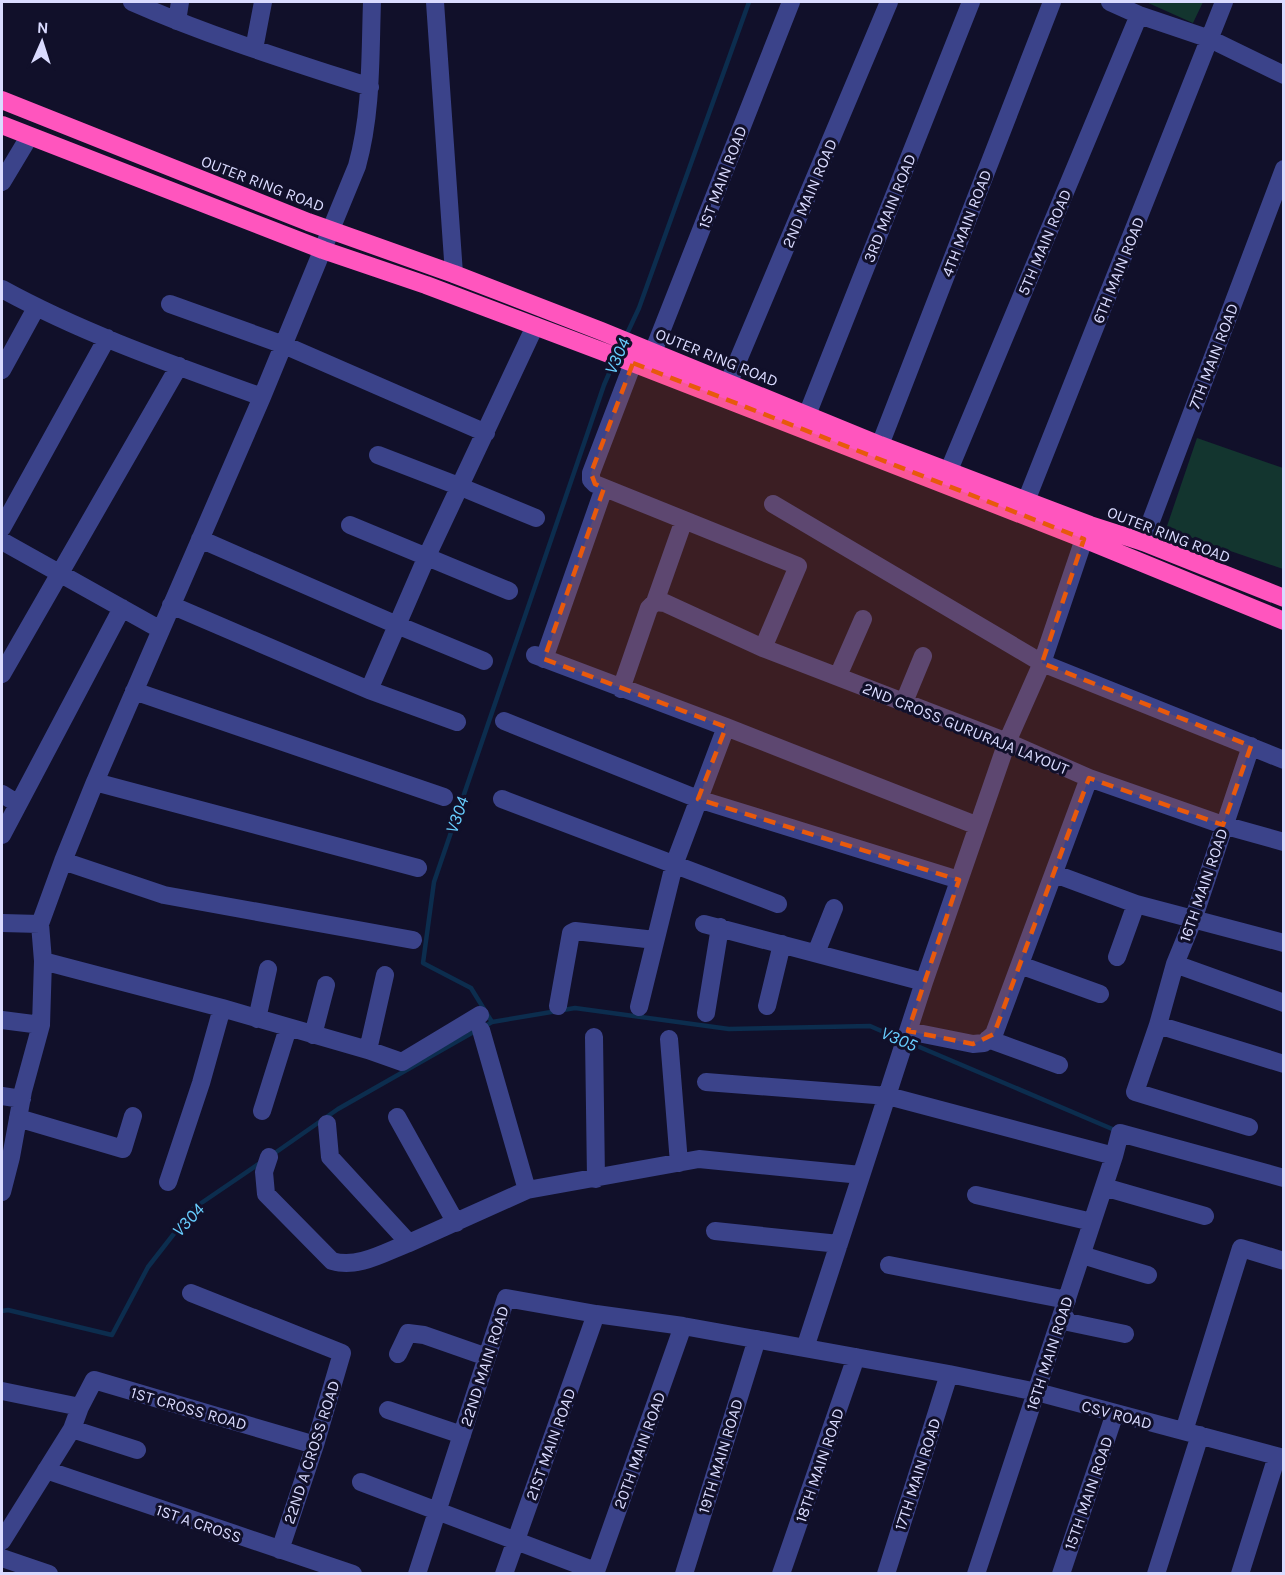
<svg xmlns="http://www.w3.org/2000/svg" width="1285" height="1575" font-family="Karla,sans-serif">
  <rect width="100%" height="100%" fill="#11102a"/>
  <!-- green -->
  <path fill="#13352f" d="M1146,2H1203L1193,23Z
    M1197,438L1283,468V569L1166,529Z"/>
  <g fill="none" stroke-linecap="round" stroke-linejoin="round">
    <!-- stream -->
    <path stroke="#0c2d4e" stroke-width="4.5" d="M625,338L639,308L749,2
      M492,1022L471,988L423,963L434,882L604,385L614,362
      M485,1026L492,1022L575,1008L729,1029L870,1026L902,1040
      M910,1043L1117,1131
      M272,1155L338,1109L477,1030
      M2,1311L8,1310L112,1335L148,1267L194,1208L260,1163"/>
    <!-- minor -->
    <path stroke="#3b438a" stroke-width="18" d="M132,2C209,36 290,61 370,87
      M435,2L454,274
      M1110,2L1139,15L1210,39L1284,75
      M177,21L180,2
      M254,49L263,2
      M2,182L29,137
      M2,289C84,334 174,365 262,397
      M170,304L284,345L486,433
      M653,352L791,2
      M633,363L591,473V480L595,484L798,566L763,648
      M2,370L36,308
      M728,384L889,2
      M807,415L971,2
      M880,445L1052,2
      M378,455L461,487L536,518
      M949,470L1139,15
      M1026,501L1224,2
      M773,504L1042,663L1284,760
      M350,525L509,591
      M2,528L107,338
      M200,539L397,625L484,661
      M2,541L161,630
      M1143,542L1284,169
      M655,602L665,603L763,648L1007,742L1089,778L1223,825L1284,842
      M171,605L369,690L457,722
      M535,655L726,727L978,826
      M544,659L604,488
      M2,674L179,366
      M838,676L863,619
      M621,689L649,608L655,602L684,520
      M369,690L427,556L535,326
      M134,691L444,797
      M904,702L923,656
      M504,721L698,799L959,880
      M95,782L418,868
      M2,794L18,804
      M502,799L778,904
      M2,835L122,608
      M63,861L164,895L413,940
      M1055,874L1136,904L1284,943
      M2,923L40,924
      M704,924L924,982
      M816,953L834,908
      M1117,957L1136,904
      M43,961L222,1008L368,1050L402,1062L480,1015
      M1175,964L1284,1003
      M1020,965L1100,994
      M558,1006L571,933L575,931L655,940
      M767,1006L782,944
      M639,1007L674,865L726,727
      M706,1013L720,927
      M257,1019L268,969
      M2,1020L41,1025
      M1158,1025L1284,1064
      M481,1030L527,1190
      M908,1031L973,1044L984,1043L994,1034L1089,778
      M313,1035L326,985
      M594,1037L596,1179
      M669,1039L679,1163
      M988,1039L1059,1065
      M368,1050L385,975
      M706,1082L888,1096L1114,1156
      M2,1096L22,1099
      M262,1111L288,1028
      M397,1117L456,1223
      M18,1118L123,1149L133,1116
      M327,1124L330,1157L409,1243L527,1190L699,1159L861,1175
      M1249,1127L1135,1092L1158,1025L1175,964L1193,920L1251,746
      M269,1157L264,1172L266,1194L332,1261C358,1269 385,1252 409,1243
      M168,1182L201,1083L222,1008
      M1104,1187L1205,1216
      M2,1192L11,1157L23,1091L41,1025L43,961L40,924L63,861L95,782L262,397L357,166C372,112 370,57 372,2
      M976,1195L1092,1222
      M715,1231L839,1244
      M1082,1255L1148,1275
      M889,1265L1067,1300
      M191,1293L342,1353L315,1445L280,1550
      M1063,1314L1068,1322L1125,1334
      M805,1348L924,982L1007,742L1042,663L1084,539
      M398,1354L408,1333L424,1335L487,1357
      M2,1391L80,1407L72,1429L2,1541
      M80,1407L94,1380L315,1445
      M388,1410L462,1435
      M72,1429L137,1450
      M1184,1431L1241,1248L1284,1261
      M46,1470L353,1574
      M361,1482L595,1571
      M2,1558L49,1574
      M417,1574L506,1298L596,1314L683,1326L949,1374L1037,1392L1284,1458
      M504,1574L596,1314
      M595,1574L683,1326
      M684,1574L757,1339
      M781,1574L856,1357
      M886,1574L949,1374
      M976,1574L1114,1156L1120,1133L1284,1178
      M1061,1574L1115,1413
      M1156,1574L1200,1435
      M1240,1574L1277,1456"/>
    <!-- highway -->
    <path stroke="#ff55be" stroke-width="18" d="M2,100L308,222L454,274L601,331L880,445L1090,525L1143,542L1284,598
      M2,125L323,250L426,285L633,363L1084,539L1284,621"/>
  </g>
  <!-- marked area -->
  <path fill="#e8590c" fill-opacity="0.2" stroke="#e8590c" stroke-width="4.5" stroke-dasharray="12 8" stroke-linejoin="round" d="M633,363L1084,539L1042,663L1251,746L1223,825L1089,778L994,1034L973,1044L908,1031L959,880L698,799L726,727L544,659L604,488L595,484L591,473Z"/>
  <g text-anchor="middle" stroke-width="6" stroke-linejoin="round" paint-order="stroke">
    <!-- street labels -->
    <g font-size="16" fill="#dadbff" stroke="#11102a">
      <text transform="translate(722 177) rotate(-69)" y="6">1ST MAIN ROAD</text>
      <text transform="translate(263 183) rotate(21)" y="6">OUTER RING ROAD</text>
      <text transform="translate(809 193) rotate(-67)" y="6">2ND MAIN ROAD</text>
      <text transform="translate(889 208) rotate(-68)" y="6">3RD MAIN ROAD</text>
      <text transform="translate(966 223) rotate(-69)" y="6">4TH MAIN ROAD</text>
      <text transform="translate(1044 242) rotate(-67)" y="6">5TH MAIN ROAD</text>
      <text transform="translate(1118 270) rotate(-68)" y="6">6TH MAIN ROAD</text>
      <text transform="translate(1213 356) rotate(-69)" y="6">7TH MAIN ROAD</text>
      <text transform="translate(717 357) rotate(22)" y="6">OUTER RING ROAD</text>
      <text transform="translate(1169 534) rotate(21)" y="6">OUTER RING ROAD</text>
      <text transform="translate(966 728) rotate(22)" y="6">2ND CROSS GURURAJA LAYOUT</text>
      <text transform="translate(1203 885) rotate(-71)" y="6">16TH MAIN ROAD</text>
      <text transform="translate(1049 1353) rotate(-72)" y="6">16TH MAIN ROAD</text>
      <text transform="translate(484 1366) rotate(-72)" y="6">22ND MAIN ROAD</text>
      <text transform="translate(189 1408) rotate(16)" y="6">1ST CROSS ROAD</text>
      <text transform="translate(1117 1414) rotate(15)" y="6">CSV ROAD</text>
      <text transform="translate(550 1444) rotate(-70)" y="6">21ST MAIN ROAD</text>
      <text transform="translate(639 1450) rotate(-70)" y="6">20TH MAIN ROAD</text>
      <text transform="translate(311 1452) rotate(-72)" y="6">22ND A CROSS ROAD</text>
      <text transform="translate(720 1456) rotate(-73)" y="6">19TH MAIN ROAD</text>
      <text transform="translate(819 1465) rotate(-71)" y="6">18TH MAIN ROAD</text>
      <text transform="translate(917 1474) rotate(-72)" y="6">17TH MAIN ROAD</text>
      <text transform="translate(1088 1493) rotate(-71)" y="6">15TH MAIN ROAD</text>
      <text transform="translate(199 1523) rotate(19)" y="6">1ST A CROSS</text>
    </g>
    <!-- water labels -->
    <g font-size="18" font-style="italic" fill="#68ceff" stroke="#11102a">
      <text transform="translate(617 356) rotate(-66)" y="6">V304</text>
      <text transform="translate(457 815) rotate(-71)" y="6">V304</text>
      <text transform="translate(899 1039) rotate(23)" y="6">V305</text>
      <text transform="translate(188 1220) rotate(-47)" y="6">V304</text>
    </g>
  </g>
  <!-- border -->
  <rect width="1285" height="1575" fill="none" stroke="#dadbff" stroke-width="6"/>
  <!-- north arrow -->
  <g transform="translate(42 42) rotate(3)" stroke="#11102a" stroke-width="4.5" paint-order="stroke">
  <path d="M0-4.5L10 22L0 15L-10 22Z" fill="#dadbff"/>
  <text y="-9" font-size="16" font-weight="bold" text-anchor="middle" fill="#dadbff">N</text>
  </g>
</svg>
